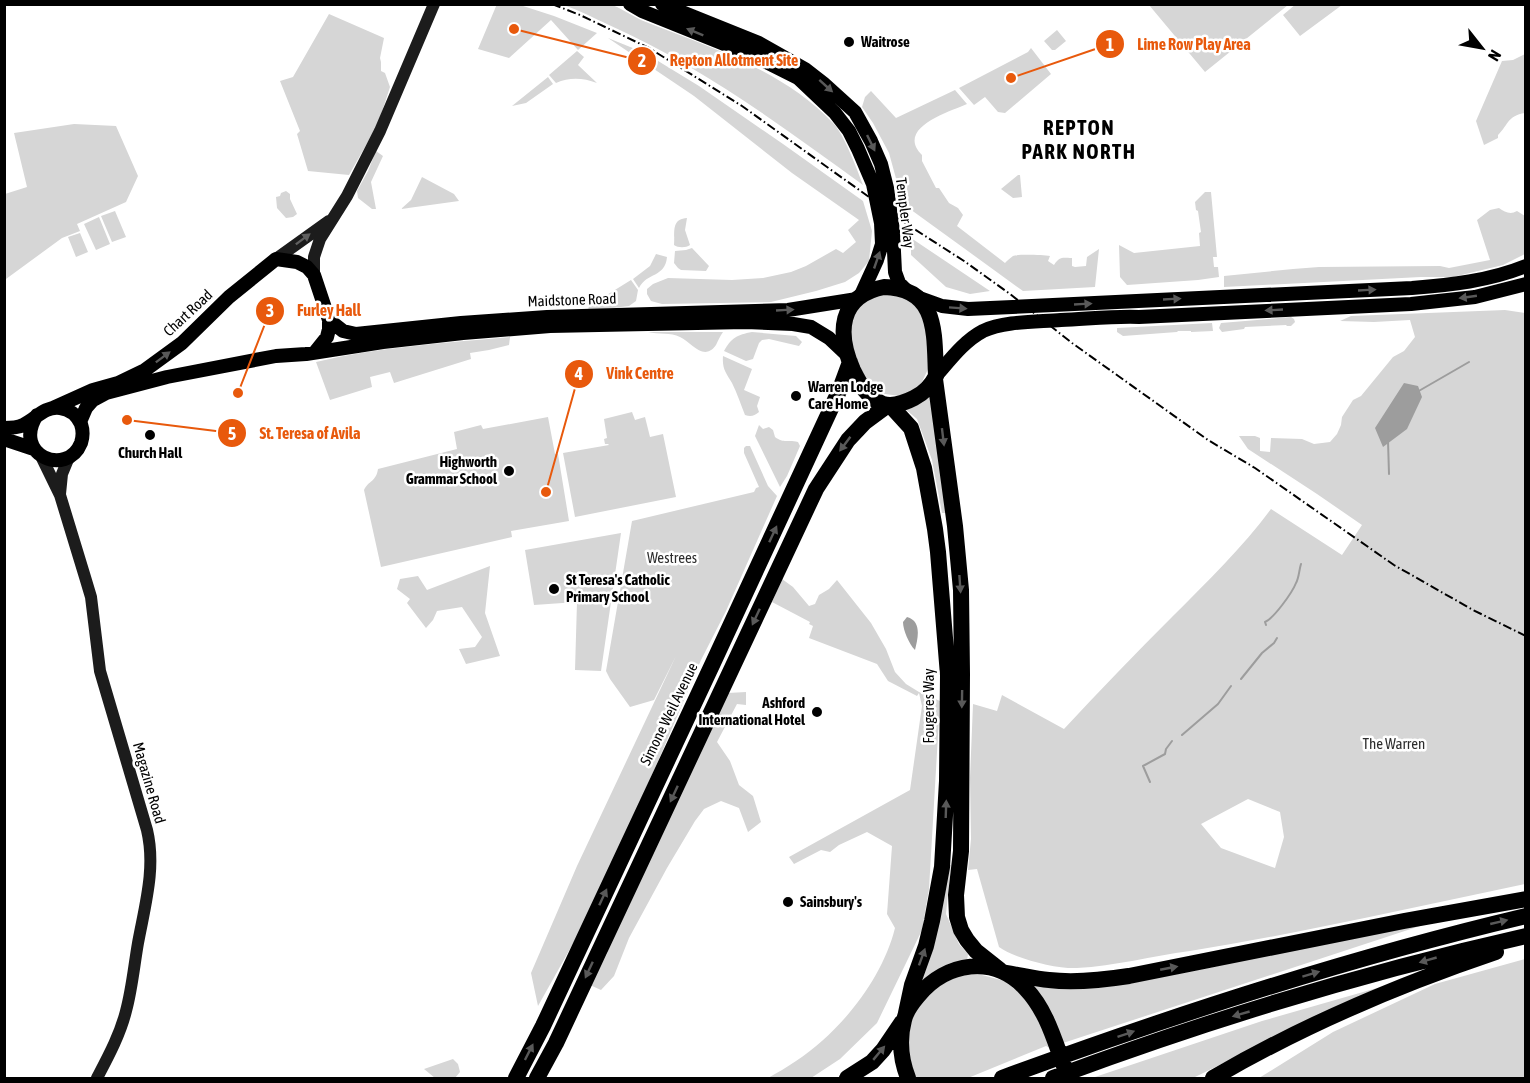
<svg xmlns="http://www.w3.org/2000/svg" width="1530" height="1083" font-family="'Asap Condensed',sans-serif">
  <rect width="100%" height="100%" fill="#fff"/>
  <!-- green -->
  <path fill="#d6d6d6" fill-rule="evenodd" d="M497,4L520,5L554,16L597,33L578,50L551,20L509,58L478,49Z
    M1296,4H1342V5L1300,36L1283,15Z
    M563,5C578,4 594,2 609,4C618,6 635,18 646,22C712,48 783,70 833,123C844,134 857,169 863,185C782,126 701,66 609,25C594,18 579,10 563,5Z
    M1149,5H1288L1205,72Z
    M329,14L384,38L380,58L381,62V71L385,73L390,87L378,124L349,175L308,171L297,134L300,131L280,81L293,77Z
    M1057,30L1066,41L1055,50H1052L1044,41Z
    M608,38L645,53L699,86L783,144L863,201L872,231L869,261L859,273L845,282L816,291L771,302L662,304L651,301L647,294V289L653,284L668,278L732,280L763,278L791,272L806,266L836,249L843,253L856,242L848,230L859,220L792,173L694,96Z
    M1031,48L1051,74L1005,113L998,112L985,97L974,105L959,88L1028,52Z
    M577,51L584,57L578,65L597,83C583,78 570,77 556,83L549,75Z
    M1525,54V113C1507,116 1509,124 1498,135V138L1484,145L1476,121L1502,61L1513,60Z
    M548,77L553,84L526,103L512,106Z
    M955,90L967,104C949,112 895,128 922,155V161L936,188H939L949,203L958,208L963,215L957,226L1005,263C1007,261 1010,258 1013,256C1018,254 1043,255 1050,256L1048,261L1054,265C1060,256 1062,258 1072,258V266L1075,267L1086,266L1087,257L1099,249L1095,287L1023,291L903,204L889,153L873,123L862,107L865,97L871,91L896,118Z
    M74,124L116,126L138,176L126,202L77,224L80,231L62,238L6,279L5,194L27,187L14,133Z
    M376,151L383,156L371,182L376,209H372L358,198L357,191L368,171Z
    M1018,175H1020L1022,197L1013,198L1001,189Z
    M422,177L454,194L459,201L401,209L411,200Z
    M286,191L290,194V199L297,214L293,217L286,218L277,208L276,197L280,196L281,193Z
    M1205,192H1211L1217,257H1213L1214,267H1218L1219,277L1198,280L1127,285L1120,277L1119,245L1134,253L1200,246L1199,233L1201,232L1198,211L1196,210L1195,202Z
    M1499,208C1505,212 1510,215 1517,211L1525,216V254L1503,265L1453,277H1421L1224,287V276L1293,269L1319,267L1440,266L1449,268L1490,260L1477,220L1490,210Z
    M115,211L126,237L112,242L101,216Z
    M99,217L110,244L96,250L84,224Z
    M687,218L685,230L690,245C686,248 678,248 674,245C675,232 671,219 687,218Z
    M80,233L88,252L76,257L68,237Z
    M911,238L990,291L970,294L946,287L911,255Z
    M692,248L709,266L706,271L681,270L678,268L674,263L675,251L686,250Z
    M656,254L667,257C665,278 647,272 639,288L633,279L650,266Z
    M631,280L638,290L636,301L629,306L589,311L588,310L589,306Z
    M874,293L907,295L925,320L929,367L921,384L914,390L900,396L885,394L875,389L864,375L851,347V315Z
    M1505,310L1525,313V884C1414,907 1302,933 1190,951C1152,956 1115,966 1077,968C1057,969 1016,959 999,947L977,869L968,870L971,839L970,778L973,704L997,711L1002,695L1064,729C1099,691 1135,654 1172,617C1207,582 1242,548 1271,509L1342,555L1362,525L1317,494L1248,449L1239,436H1255L1260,438V451L1270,452L1271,438L1302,439L1314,444L1330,442L1337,434L1341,425L1342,417L1353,400L1361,396L1393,357L1404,351L1415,337L1410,320L1374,322L1340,321L1351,316ZM1248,799L1280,812L1284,837L1275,868L1221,848L1201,824Z
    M1291,317L1294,319L1295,322L1291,326H1287L1286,325L1245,327L1244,329L1222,332L1219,328L1221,323Z
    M1212,323L1213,331L1191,332V331H1178L1177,332L1123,336L1117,332V328Z
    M648,332H723C720,336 718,341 716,345C704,362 692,343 680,337C671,332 658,335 648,332Z
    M752,332L796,336L802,342L799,346L769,339L762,340L759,343L753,359L746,361L724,351C732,337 737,335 752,332Z
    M510,337L509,345L489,350L470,353L471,359L394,383L390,372L370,377L372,387L330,400L316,362C379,347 445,343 510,337Z
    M723,356L752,369L744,390L760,397L757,406L759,412C754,416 751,417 745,415C741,405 737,393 732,383C726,373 722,369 723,356Z
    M932,391L946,513H942L932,460L917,419L905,409Z
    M632,412L635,420L645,417L650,437L663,434L676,497L575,517L563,453L609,445L608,444H605L604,439L607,438L604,419Z
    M548,417L555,454H558L569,521L511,531L512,537L381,567L364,490C369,480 376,482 378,469L457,449L454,432L481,425L483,429Z
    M759,425L763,429L769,427L773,430L775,437C784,444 788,439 798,442L800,446L787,476L780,487L755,436Z
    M746,446H750L768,486L777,496L726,611L701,660L659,759L589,915L538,1006L531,973L577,866L676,656L654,700L630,707L610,679L606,671L632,521L754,492L756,488L759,487L744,453V448Z
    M621,533L601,671L575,670L577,602L534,605L525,550Z
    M490,566L485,613L500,656L466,664L459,649L475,647L482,637L462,607L437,611L433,620L426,628L407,603L410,599L397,589L400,579L418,576L427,590Z
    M782,579L793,587L809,606L815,604L819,595L829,589L837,580L871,623L886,649L895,672L906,684L919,692L940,701L929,889L922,930L877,1023L840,1059L811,1078H768C777,1073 787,1067 796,1061C840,1032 882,980 895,928L887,914L892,846L867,832L839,845L830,852L821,850L794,864L789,857L910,790L922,706L919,693L917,696L888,681L877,664L809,638L813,626L809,624L810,622L772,602Z
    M746,692V705L737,704L717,742L730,761L739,785L753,796L761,822L748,832L739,808L721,801L704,809L695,821L667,868L629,938L614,976L601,990L590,985L607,954L615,929L728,693Z
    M948,865H951L946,914L959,944L968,954L967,961L918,986Z
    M1423,925L1063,1043L1033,988L1034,982Z
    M1525,959V1078H1259L1333,1032L1435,984Z
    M962,975H982L1005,981L1032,1004L1050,1048L1046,1046L968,1078H914L908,1054L911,1020L918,1004L935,987Z
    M1377,988L1193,1078H1092L1262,1021Z
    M453,1059L458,1064L460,1072L455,1078H435L424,1069Z"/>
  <!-- water -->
  <path fill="#9d9d9d" d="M1404,383L1418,386L1422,397L1407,429L1383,447L1375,428Z
    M907,617C922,621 918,638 915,650C909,644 903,630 903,622Z"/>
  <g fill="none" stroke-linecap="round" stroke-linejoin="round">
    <!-- stream -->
    <path stroke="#9d9d9d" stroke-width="2" d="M1417,392L1469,362
      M1388,441L1389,474
      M1266,625L1265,622C1274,618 1292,593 1296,583C1299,578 1299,570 1301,564
      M1241,679L1262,653L1274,643L1277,638
      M1182,735L1218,704L1231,686
      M1150,782L1143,766L1165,754L1166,749L1172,741"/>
    <!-- secondary -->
    <path stroke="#1c1c1c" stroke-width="12" d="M276,259L329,221
      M314,275V257L320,239L347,196L380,131L434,4
      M41,456L60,495L85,577L91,597L100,671L147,830C156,868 145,905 138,943C134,966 132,989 126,1011C120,1035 108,1057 97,1078
      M60,494L62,474L69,457"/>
    <!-- primary -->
    <path stroke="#000" stroke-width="14" d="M630,4L642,11L754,56L798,78L835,113L849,131L858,149L873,184L881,223L882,244L877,260L861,295
      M662,4L759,43L805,69L823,83L855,112L871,141L881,164L887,188L893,231L895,272L899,283L907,291
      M917,297L942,306L968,309L1412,288C1450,285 1489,281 1526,266
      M329,320L343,331L356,334L461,323L547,317L788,310L857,299
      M936,376C950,360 964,341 983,331C1004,321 1037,322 1061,320C1087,319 1113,316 1139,317L1411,304L1475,297L1526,284
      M53,408L93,390L118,383L145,370L182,343L229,297L276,259L297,262L307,267L314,275L329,320V329L327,337L315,352
      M80,422L86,408L93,400L106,393L167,377L276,356L306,354L383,342L463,333L550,326L746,322L793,324L811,327L829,338L847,355
      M4,428C11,428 17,428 23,425C36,419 44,406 60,408C69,409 77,415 81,424C83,430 83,437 81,443C67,478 11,455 37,415
      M4,439L34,449"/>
    <!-- highway -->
    <path stroke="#000" stroke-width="16" d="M884,287C939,288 934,335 936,376C931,386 924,393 914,398C904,403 894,407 883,404C867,398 860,384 853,370C837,334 838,296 884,287Z
      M935,379L955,526L961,590L962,674L961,851L956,895L957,917L961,930L967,940L976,951L1000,970
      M890,405L911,428L924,468L935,529L938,552L948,675L947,781L942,867L932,921L926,946L912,985L906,1013
      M1006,973C1020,975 1035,979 1049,980C1075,983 1103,980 1129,976L1404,921L1526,899
      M516,1078L543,1026L713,663L840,389L850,362
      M537,1078L556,1043L816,489L848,440L865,422L888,405
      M847,1078L872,1062L883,1050L902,1022
      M908,1078C901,1060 899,1039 904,1020C906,1011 912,1003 918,996C946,962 994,954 1026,989C1046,1010 1054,1039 1064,1066
      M1002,1078C1173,1015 1348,958 1526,916
      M1053,1078C1206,1021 1366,972 1526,936
      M1213,1078C1302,1026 1398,985 1496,952"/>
    <!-- rail -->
    <path stroke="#000" stroke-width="2" stroke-dasharray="9 3 1.5 3" stroke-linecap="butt" d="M552,4L580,15L649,48L742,106L908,225L964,261L1010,294L1072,343L1208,440L1255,468L1394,565L1473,610L1526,636"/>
  </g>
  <!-- one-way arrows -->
  <defs><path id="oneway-solid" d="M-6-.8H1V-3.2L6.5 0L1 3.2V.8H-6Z" transform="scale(1.5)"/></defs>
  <g fill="#595959">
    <use href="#oneway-solid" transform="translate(695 32) rotate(-158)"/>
    <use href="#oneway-solid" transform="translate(826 86) rotate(42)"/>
    <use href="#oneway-solid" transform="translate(871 143) rotate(64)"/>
    <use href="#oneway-solid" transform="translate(877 260) rotate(-71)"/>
    <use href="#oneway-solid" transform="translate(1367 290) rotate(-3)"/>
    <use href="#oneway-solid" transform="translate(1468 297) rotate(172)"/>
    <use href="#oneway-solid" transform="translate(1172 299) rotate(-3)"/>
    <use href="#oneway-solid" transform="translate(1083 304) rotate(-3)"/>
    <use href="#oneway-solid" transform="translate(958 308) rotate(4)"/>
    <use href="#oneway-solid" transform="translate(785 310) rotate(-3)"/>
    <use href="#oneway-solid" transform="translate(1274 310) rotate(177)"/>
    <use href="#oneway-solid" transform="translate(163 357) rotate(-37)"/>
    <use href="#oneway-solid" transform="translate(943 437) rotate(83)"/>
    <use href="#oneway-solid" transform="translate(845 444) rotate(127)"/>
    <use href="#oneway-solid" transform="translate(773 534) rotate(-65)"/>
    <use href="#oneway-solid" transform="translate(960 584) rotate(86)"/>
    <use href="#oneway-solid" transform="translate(756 617) rotate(115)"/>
    <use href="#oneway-solid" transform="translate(962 699) rotate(91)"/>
    <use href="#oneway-solid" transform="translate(674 794) rotate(115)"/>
    <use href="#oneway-solid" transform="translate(946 809) rotate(-88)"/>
    <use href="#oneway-solid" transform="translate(603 897) rotate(-65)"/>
    <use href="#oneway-solid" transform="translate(1499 922) rotate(-13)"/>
    <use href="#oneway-solid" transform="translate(922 957) rotate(-70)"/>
    <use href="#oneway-solid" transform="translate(1428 960) rotate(164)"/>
    <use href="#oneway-solid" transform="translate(1169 968) rotate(-11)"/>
    <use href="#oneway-solid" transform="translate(589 970) rotate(115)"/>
    <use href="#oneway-solid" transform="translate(1311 974) rotate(-17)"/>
    <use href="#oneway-solid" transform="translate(1241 1014) rotate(164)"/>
    <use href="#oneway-solid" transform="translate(1126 1034) rotate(-19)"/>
    <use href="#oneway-solid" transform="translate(529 1052) rotate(-63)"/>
    <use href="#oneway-solid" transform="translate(879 1053) rotate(-50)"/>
  </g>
  <use fill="#606060" href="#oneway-solid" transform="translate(303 239) rotate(-37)"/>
  <!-- markers -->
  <g fill="#000" stroke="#fff" stroke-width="2">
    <circle cx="849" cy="42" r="6"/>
    <circle cx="796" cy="396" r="6"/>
    <circle cx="150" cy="435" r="6"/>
    <circle cx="509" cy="471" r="6"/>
    <circle cx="554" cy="589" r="6"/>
    <circle cx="817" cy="712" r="6"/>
    <circle cx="788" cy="902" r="6"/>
  </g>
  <g text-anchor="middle" stroke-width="5" stroke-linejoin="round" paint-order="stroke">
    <!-- poi labels -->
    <g font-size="15" font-weight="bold" fill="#000" stroke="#fff" text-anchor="start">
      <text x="861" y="47">Waitrose</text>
      <text x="808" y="392">Warren Lodge<tspan x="808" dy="17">Care Home</tspan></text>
      <text x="150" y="458" text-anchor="middle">Church Hall</text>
      <text x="497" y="467" text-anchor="end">Highworth<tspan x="497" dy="17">Grammar School</tspan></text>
      <text x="566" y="585">St Teresa's Catholic<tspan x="566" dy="17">Primary School</tspan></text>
      <text x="805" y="708" text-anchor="end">Ashford<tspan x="805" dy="17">International Hotel</tspan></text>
      <text x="800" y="907">Sainsbury's</text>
    </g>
    <!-- street labels -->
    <g font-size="15" fill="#000" stroke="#fff">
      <text transform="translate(905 213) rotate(83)" y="5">Templer Way</text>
      <text transform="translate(572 300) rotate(-2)" y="5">Maidstone Road</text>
      <text transform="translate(188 313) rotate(-43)" y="5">Chart Road</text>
      <text transform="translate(929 706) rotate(-90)" y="5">Fougeres Way</text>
      <text transform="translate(669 714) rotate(-64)" y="5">Simone Weil Avenue</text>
      <text transform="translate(149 783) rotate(74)" y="5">Magazine Road</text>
    </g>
    <!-- park labels -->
    <g font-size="15" fill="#2d2d2d" stroke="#fff">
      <text x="672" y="563">Westrees</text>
      <text x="1394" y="749">The Warren</text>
    </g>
    <!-- district labels -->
    <g font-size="21" font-weight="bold" letter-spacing="1.5" fill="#000" stroke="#fff">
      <text x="1079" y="135">REPTON<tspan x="1079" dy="24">PARK NORTH</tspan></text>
    </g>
  </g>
  <!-- callouts -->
  <path fill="none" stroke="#e8590c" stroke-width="2" d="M1011 78L1110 44M514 29L642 61M238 393L270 311M546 492L579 374M127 420L232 433"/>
  <g fill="#e8590c" stroke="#fff" stroke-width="2">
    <circle cx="1011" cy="78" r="6"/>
    <circle cx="514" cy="29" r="6"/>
    <circle cx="238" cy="393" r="6"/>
    <circle cx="546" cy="492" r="6"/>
    <circle cx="127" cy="420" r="6"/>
    <circle cx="1110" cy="44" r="15"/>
    <circle cx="642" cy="61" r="15"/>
    <circle cx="270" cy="311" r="15"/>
    <circle cx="579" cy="374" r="15"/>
    <circle cx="232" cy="433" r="15"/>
  </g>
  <g font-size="18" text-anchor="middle" font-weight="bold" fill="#fff">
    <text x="1110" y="51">1</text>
    <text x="642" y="67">2</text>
    <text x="270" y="317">3</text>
    <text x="579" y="380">4</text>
    <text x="232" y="440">5</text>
  </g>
  <g font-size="16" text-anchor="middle" font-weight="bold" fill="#e8590c" stroke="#fff" stroke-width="5" stroke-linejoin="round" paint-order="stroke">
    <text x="1194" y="50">Lime Row Play Area</text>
    <text x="734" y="66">Repton Allotment Site</text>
    <text x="329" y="316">Furley Hall</text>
    <text x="640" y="379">Vink Centre</text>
    <text x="310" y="439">St. Teresa of Avila</text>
  </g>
  <!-- border -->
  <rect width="1530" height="1083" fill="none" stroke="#000000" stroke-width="12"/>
  <!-- north arrow -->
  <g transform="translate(1482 48) rotate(121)" stroke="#ffffff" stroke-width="4.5" paint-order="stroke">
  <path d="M0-4.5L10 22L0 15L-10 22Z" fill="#000000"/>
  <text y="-9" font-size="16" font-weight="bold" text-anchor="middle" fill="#000000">N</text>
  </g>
</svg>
